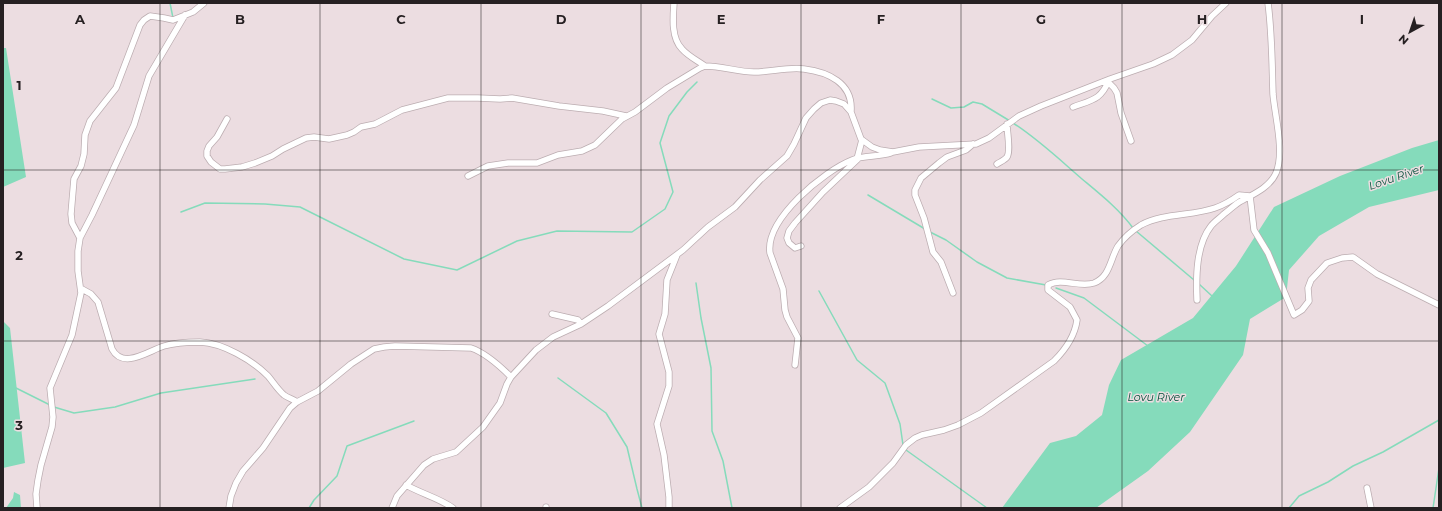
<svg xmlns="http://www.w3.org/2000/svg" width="1442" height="511" font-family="Montserrat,sans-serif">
  <rect width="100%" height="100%" fill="#ecdde1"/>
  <!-- water -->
  <path fill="#85dbbb" d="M3,48H6L26,177L3,187Z
    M1439,140V190L1369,207L1319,236L1289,270L1286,297L1250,319L1243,355L1190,432L1148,471L1096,508H1002L1050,443L1076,436L1102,415L1109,385L1121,360L1193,318L1236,266L1274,207L1340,176L1412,148Z
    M3,321L10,328L25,463L3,468Z
    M14,492L20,495L21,508H6L13,498Z"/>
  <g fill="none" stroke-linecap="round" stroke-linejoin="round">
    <!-- stream -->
    <path stroke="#85dbbb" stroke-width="1.5" d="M170,3L173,18
      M932,99L951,108L964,107L973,102L982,104L1010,121
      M1013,123C1038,139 1060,160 1082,179C1100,194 1119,209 1133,228
      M868,195L925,229
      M181,212L205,203L265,204L300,207L404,259L457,270L517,241L557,231L632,232L665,209L673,192L660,143L669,116L687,92L697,82
      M1136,231L1194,280
      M930,232L946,240L977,262L1007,278L1046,285
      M696,283L701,318L711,368L712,431L723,461L732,508
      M1199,284L1212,296
      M1056,288L1084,298L1148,346
      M819,291L857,360L885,383L900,424L903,445
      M558,378L606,413L627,447L637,489L642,508
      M16,388L50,405
      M54,407L74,413L115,407L161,393L255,379
      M906,450L987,508
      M309,508L314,500L337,476L347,446L414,421
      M1289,508L1299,496L1328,482L1353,466L1383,452L1439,420
      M1433,508L1439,468"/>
    <defs>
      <path id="minor" d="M674,3C673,17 671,38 682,49C688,56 698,61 705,66
        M1108,82L1114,88L1117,93L1121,113L1131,141
        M1073,107C1092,100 1101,100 1109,80
        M227,119L217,137L209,146L207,151V156L211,162L220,169H225L242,167L255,163L272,156L283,149L306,138L314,137L329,139L347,135L354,132L361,127L375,124L402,110L448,98H478L500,99L512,98L559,106L603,111L626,116
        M857,159L862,140
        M997,164C1000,162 1005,160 1007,157C1011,151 1007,132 1007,124
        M468,176L488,166L508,163H537L558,155L582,151L595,145L622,119L635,112L667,88L700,68L705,66C722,66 738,72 754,72C771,72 787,67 804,69C828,72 853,83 851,111
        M1250,196L1254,230L1268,253L1294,315L1302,310L1309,301L1308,288L1311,280L1327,263L1342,258L1353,257L1377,274L1439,305
        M80,238L92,215L134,125L149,76L185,15
        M801,246L795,248L789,243L787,238L789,231L795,223L823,192L859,158
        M82,289L91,294L98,302L112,349C123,370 148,351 164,346C174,343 189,342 200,342C223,343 252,360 268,376C273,382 278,390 284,395C288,398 293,399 297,402
        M953,293L941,262L933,252L924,218L915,195V190L921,178L939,163L947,157L966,150L973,144
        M1197,300C1196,277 1196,245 1211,226C1214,222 1220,218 1224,214C1230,210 1235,204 1241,201C1254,194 1270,187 1276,173C1285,152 1275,117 1273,94C1272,64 1272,33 1268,3
        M552,314L578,320L581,324
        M795,365L798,338L787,317L785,310L783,289L770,253C765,219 824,171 852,160C864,155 879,157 891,153
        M406,485C422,494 439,498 453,508
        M1367,488L1371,508
        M37,508L36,494L38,480L41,465L52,427L53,417L50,388L72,335L81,293L78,271V251L80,238L72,223L71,214L74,179L81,166L84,154L85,135L90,121L116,88L140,25L144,20L150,16L164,18L173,20L193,12L204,3
        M229,508L231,496L236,483L243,471L263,448L290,408L297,402L318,391L351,364L374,349L384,347L395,346L471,348C486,353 500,366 511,377
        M392,508L397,496L424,465L433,459L456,452L483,427L500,403L507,384L511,377L536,350L553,337L581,324L608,306L683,250L708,227L735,207L760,180L787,156L794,144L806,118L814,109L821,103L830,100L836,101L844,104L851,112L861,139L872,147L880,150L893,152L919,147L976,144L989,138L1019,116L1041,106L1110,79L1153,64L1172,55L1192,40L1212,16L1226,3
        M546,508V507
        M669,508V497L664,455L657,424L669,386V372L659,334L665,314L667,280L677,255
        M840,508L869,487L893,463L906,445L915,438L922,435L944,430L958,425L981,413L1054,361C1065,350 1075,335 1077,320L1070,307L1048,290V285C1062,277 1079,288 1094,283C1110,277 1110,259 1118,246C1123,239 1133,230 1141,225C1163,213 1192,216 1215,208C1224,205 1232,200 1239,195L1250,196"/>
    </defs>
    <!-- minor casing -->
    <use href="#minor" stroke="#bcadb1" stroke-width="7"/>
    <!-- minor -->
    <use href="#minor" stroke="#fff" stroke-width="5.5"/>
  </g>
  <!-- grid -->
  <path fill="none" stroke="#262022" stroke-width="1" stroke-opacity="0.55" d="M160,3V508M320,3V508M481,3V508M641,3V508M801,3V508M961,3V508M1122,3V508M1282,3V508M3,170H1439M3,341H1439"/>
  <g text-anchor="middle" stroke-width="3" stroke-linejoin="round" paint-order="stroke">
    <!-- water labels -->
    <g font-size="11" font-style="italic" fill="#04503b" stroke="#ecdde1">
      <text transform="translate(1396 177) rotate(-19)" y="4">Lovu River</text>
      <text x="1156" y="401">Lovu River</text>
    </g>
  </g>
  <g font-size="13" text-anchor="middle" font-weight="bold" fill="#262022" stroke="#ecdde1" stroke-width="3" stroke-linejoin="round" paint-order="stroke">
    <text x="80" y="24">A</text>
    <text x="240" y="24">B</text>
    <text x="401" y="24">C</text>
    <text x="561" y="24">D</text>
    <text x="721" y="24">E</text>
    <text x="881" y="24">F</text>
    <text x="1041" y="24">G</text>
    <text x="1202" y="24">H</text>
    <text x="1362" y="24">I</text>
    <text x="19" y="90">1</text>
    <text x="19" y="260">2</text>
    <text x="19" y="430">3</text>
  </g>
  <!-- border -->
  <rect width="1442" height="511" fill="none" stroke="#262022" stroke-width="8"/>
  <!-- north arrow -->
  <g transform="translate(1410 32) rotate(220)" stroke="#ecdde1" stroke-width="3" paint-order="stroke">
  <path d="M0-3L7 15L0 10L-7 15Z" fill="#262022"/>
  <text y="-6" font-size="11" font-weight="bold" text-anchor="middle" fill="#262022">N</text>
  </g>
</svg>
